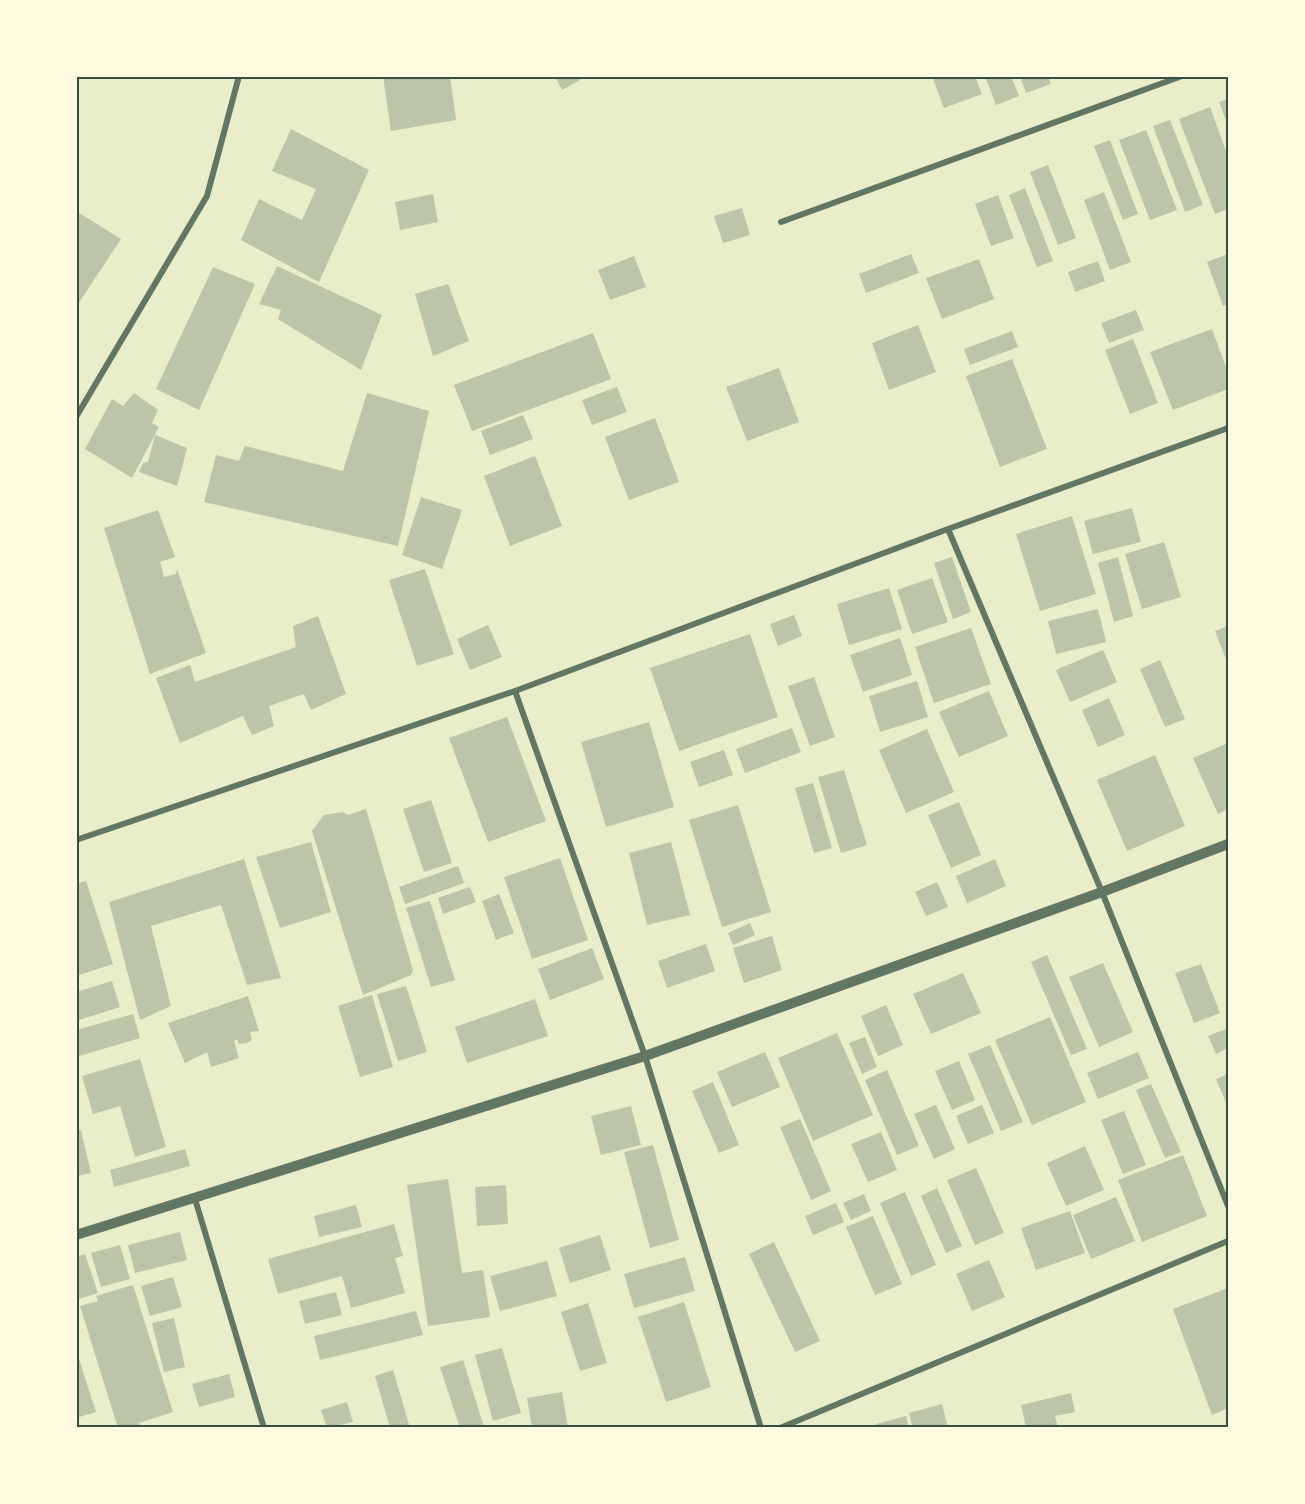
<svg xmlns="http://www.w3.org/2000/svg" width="1305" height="1504" font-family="Karla,sans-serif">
  <rect width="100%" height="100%" fill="#e9edc9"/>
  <!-- building -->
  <path fill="#bcc5a7" d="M383,76H450L456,120L391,131Z
    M555,76H587L562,90Z
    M932,76H975L982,94L944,108Z
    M985,76H1011L1019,96L996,105Z
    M1020,76H1048L1051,84L1026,93Z
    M1228,99V126L1219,102Z
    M1210,107L1228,157V209L1215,214L1179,119Z
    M1170,120L1203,205L1185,212L1153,126Z
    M291,129L369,170L319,282L241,240L259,199L302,220L316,189L272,171Z
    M1146,130L1177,210L1150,220L1119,140Z
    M1110,140L1138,214L1123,220L1094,146Z
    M1048,165L1076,238L1058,245L1030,172Z
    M1025,188L1053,261L1037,267L1009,195Z
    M1104,192L1131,262L1110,270L1084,200Z
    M433,194L438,222L400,230L395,202Z
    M998,195L1014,238L991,246L975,204Z
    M742,208L750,235L723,243L714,216Z
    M76,211L121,239L76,307Z
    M911,254L919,273L866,293L859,274Z
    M1228,254V304L1223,306L1207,262Z
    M634,256L646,287L610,300L598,270Z
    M979,259L994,299L942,319L926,278Z
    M1098,261L1105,281L1075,292L1068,272Z
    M277,266L382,315L361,370L278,319L281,310L259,304Z
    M213,267L255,284L199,410L156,389Z
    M448,284L469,341L433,356L415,294Z
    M1136,310L1144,330L1109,343L1101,323Z
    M918,325L936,372L889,390L872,343Z
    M1212,329L1228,373V389L1173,410L1150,352Z
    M1012,331L1018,347L970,365L964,349Z
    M593,333L611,379L472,431L454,385Z
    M1133,339L1158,403L1130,414L1105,350Z
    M1012,359L1047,449L1000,467L966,376Z
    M779,368L799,422L747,441L726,387Z
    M617,387L627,412L592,425L582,400Z
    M134,393L158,410L152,423L159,427L132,478L85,449L112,399L123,406Z
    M367,393L429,411L398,546L204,502L216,455L239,461L245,446L343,471Z
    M523,415L533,439L490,455L481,431Z
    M655,418L679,482L629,500L605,437Z
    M155,435L187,448L177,486L139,472L143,463L148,462Z
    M535,456L562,526L510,546L484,476Z
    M421,497L462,510L442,569L402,555Z
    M1132,508L1141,542L1093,554L1084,521Z
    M158,510L175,557L160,562L164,577L176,574L177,569L206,653L150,674L104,528Z
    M1072,516L1096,594L1040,611L1016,534Z
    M1164,542L1181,597L1142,609L1125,554Z
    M952,557L971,612L953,619L934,563Z
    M1118,557L1133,616L1114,622L1098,563Z
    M425,569L454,654L417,666L389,580Z
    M932,578L948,622L912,634L897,590Z
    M889,588L902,629L849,645L837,604Z
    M1098,609L1106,642L1056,654L1048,621Z
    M794,615L802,636L778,646L770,624Z
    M318,616L346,694L311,710L304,694L269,706L274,726L252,735L243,716L180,743L156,678L190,665L195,682L296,647L293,626Z
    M488,625L502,657L470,670L457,639Z
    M1228,626V664L1215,631Z
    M971,628L991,684L934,703L915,647Z
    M750,634L778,717L679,751L650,668Z
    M900,638L912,675L863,692L850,655Z
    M1103,650L1117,682L1070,702L1056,670Z
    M1160,660L1185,719L1165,727L1140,669Z
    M814,677L835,737L810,746L788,686Z
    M917,681L928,717L880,732L869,696Z
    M989,691L1008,736L959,757L939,712Z
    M1109,698L1125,735L1098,747L1082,710Z
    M507,717L546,821L488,842L449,738Z
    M649,722L674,807L606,827L581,742Z
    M792,728L801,752L745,773L736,749Z
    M927,729L954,792L906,813L879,750Z
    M1228,743V809L1218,814L1193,758Z
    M724,750L733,775L699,787L690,762Z
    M1155,755L1185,826L1127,851L1097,780Z
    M844,770L867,845L841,853L818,777Z
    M813,783L832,848L814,853L795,788Z
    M431,800L452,863L424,872L403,809Z
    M959,802L981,855L951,868L928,815Z
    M738,805L771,912L722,927L689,820Z
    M366,809L413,970L411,975L363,995L312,831L324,815L343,812L348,815Z
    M311,842L331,912L280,928L256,857Z
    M671,842L690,915L647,925L629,853Z
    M560,858L588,940L532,959L504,877Z
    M244,859L281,978L247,985L221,905L151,926L171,1006L140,1020L109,902Z
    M995,859L1006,886L967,903L956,876Z
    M458,866L464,883L405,904L399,887Z
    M86,881L113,964L76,976V884Z
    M937,882L948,907L926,916L915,892Z
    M470,887L476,902L443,914L438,898Z
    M499,894L514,933L496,940L482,901Z
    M430,901L455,980L431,987L406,908Z
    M750,923L755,935L733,945L728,933Z
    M772,936L782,970L744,983L733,948Z
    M706,944L715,971L667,988L658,961Z
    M592,948L604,979L550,1000L538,969Z
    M1047,955L1087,1049L1071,1055L1031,962Z
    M1103,963L1133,1032L1099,1047L1069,977Z
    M1201,964L1220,1013L1194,1023L1175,973Z
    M963,973L981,1013L931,1034L913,994Z
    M112,981L120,1007L76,1021V992Z
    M406,986L427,1052L398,1061L377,994Z
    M372,995L393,1067L360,1077L338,1006Z
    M248,996L259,1031L250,1032L252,1040L247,1043L239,1044L237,1039L234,1041L239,1058L211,1067L207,1052L185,1063L168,1023Z
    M535,999L548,1036L467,1063L455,1027Z
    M886,1005L903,1045L878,1056L861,1016Z
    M133,1014L140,1038L76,1057V1030Z
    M1050,1017L1086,1102L1032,1125L995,1040Z
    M1228,1028V1048L1216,1054L1208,1036Z
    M837,1033L873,1115L813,1141L778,1058Z
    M865,1037L877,1067L862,1074L849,1043Z
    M990,1045L1023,1122L1001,1131L968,1054Z
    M765,1052L780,1087L732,1107L717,1072Z
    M1138,1052L1149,1078L1098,1099L1087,1073Z
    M140,1059L166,1147L135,1157L120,1106L93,1114L82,1076Z
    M959,1061L975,1100L952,1110L935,1071Z
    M887,1070L919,1146L897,1155L865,1080Z
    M1228,1074V1107L1216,1079Z
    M713,1082L739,1145L719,1153L692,1091Z
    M1151,1084L1181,1152L1165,1158L1136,1090Z
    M936,1105L955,1149L934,1159L914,1114Z
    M982,1105L994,1133L968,1144L956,1116Z
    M631,1106L641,1145L601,1155L591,1116Z
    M1124,1111L1146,1165L1123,1174L1101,1120Z
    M800,1119L831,1191L811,1200L780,1127Z
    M81,1130L91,1173L76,1176V1131Z
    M881,1132L897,1170L868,1182L851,1144Z
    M653,1145L679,1240L650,1248L624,1152Z
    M1085,1146L1104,1190L1066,1206L1047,1163Z
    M185,1149L190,1166L114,1187L110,1170Z
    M1183,1155L1207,1216L1142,1242L1118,1180Z
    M976,1168L1004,1233L975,1245L947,1180Z
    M448,1179L462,1273L483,1270L490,1317L428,1326L407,1185Z
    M506,1185L508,1224L477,1226L475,1187Z
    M937,1188L962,1246L946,1253L921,1196Z
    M905,1192L936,1265L911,1276L880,1203Z
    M864,1194L871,1211L851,1220L843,1203Z
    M1116,1197L1135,1241L1091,1259L1073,1215Z
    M836,1203L844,1222L813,1235L805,1216Z
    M356,1205L362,1227L319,1237L314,1216Z
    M1070,1211L1085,1253L1036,1270L1021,1228Z
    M873,1216L902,1284L875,1295L846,1227Z
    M394,1224L403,1256L395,1258L405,1293L351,1308L342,1276L278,1294L268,1259Z
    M180,1232L187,1260L135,1273L128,1245Z
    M600,1235L611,1270L570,1283L559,1248Z
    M774,1242L820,1341L795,1352L749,1254Z
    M120,1245L130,1279L101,1287L91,1253Z
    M85,1254L98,1293L76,1300V1257Z
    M685,1257L695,1291L634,1308L624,1274Z
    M989,1260L1005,1297L972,1311L956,1274Z
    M547,1261L557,1296L500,1311L490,1276Z
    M173,1277L182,1307L150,1316L141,1286Z
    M133,1285L173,1412L139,1423L140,1428H118L80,1306L98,1301L96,1296Z
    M1228,1288V1408L1212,1415L1173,1309Z
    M336,1292L342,1315L305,1324L299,1301Z
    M684,1302L711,1387L666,1402L638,1317Z
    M588,1303L607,1363L580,1371L561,1312Z
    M416,1311L423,1335L320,1360L314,1336Z
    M174,1318L185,1367L164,1372L152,1323Z
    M502,1348L521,1413L493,1421L475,1355Z
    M76,1350L96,1412L76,1418Z
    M463,1360L484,1427L481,1428H460L440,1367Z
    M393,1370L410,1428H390L375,1376Z
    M229,1374L235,1397L199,1407L192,1384Z
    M562,1392L568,1428H532L527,1398Z
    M1071,1393L1075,1412L1055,1416L1058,1428H1026L1021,1405Z
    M347,1402L353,1422L327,1428L321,1410Z
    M942,1404L948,1428H913L909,1413Z
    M906,1416L909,1428H877L876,1424Z"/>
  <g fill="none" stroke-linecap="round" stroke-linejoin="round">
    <!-- minor -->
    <path stroke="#617663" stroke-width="6" d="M781,222L1182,76
      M76,417L207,196L239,76
      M948,529L1102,892L1228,1206
      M515,691L645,1056L761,1428
      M76,840L515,691L948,529L1228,428
      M195,1199L264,1428
      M780,1428L1228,1241"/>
    <!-- tertiary -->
    <path stroke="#617663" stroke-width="10" d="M76,1235L645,1056L1102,892L1228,844"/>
  </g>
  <!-- border -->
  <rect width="1305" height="1504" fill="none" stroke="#fefae0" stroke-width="156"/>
  <rect x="78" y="78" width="1149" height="1348" fill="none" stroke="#344e41" stroke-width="2"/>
</svg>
